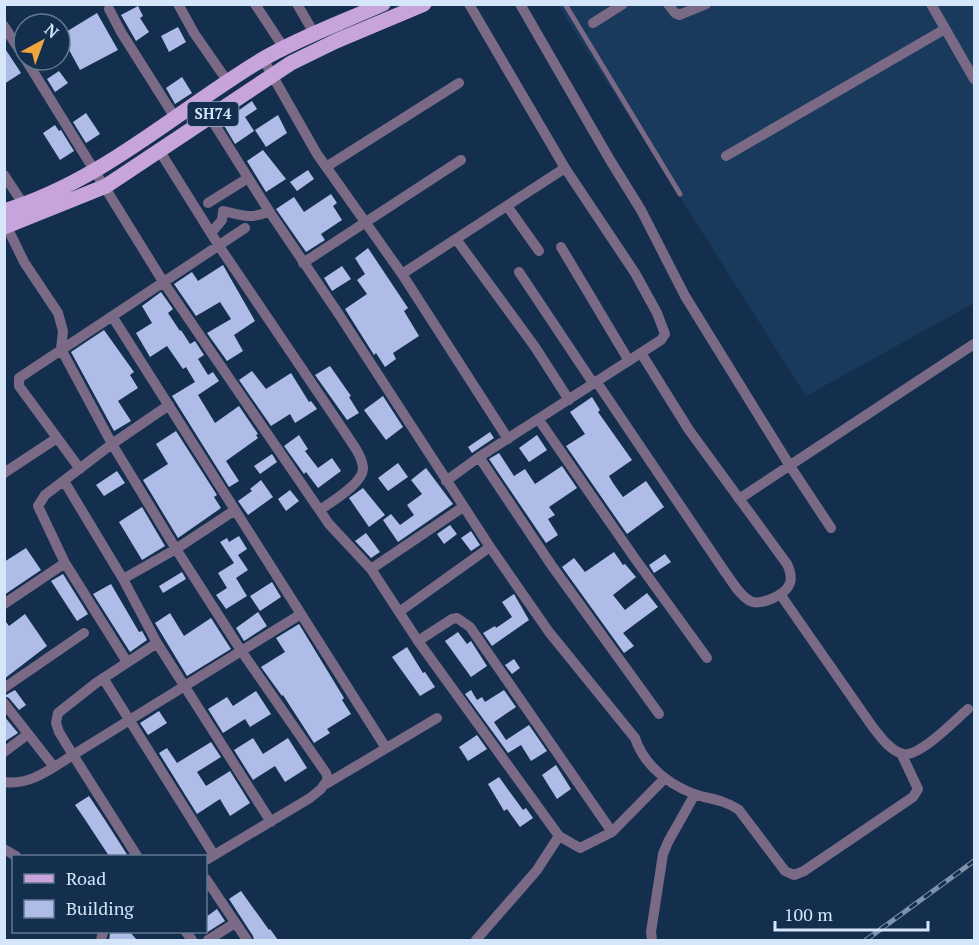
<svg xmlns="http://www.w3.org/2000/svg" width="979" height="945" font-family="'PT Serif',serif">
  <rect width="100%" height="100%" fill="#142f4d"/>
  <!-- built -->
  <path fill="#193a5c" d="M558,5H974V303L806,396Z"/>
  <!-- building -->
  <path fill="#b0bce8" d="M138,6L143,16L140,18L149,32L136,41L121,15Z
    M97,13L118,50L80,70L61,35Z
    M178,27L186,42L169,52L161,36Z
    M4,47L21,73L4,84Z
    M59,71L68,83L55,92L47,79Z
    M182,77L192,93L175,104L166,88Z
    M252,101L257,109L245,117L254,131L235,144L222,122Z
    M86,113L100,134L86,143L73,122Z
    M278,115L287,133L266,147L255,130Z
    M55,125L59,131L61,130L74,151L60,160L43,133Z
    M263,150L286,179L266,192L247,161Z
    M308,170L314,179L297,191L290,182Z
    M331,194L337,203L333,206L342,220L321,234L325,240L306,252L276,209L294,197L304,212Z
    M368,248L408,308L404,311L419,336L393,353L396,359L385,367L376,353L374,355L345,309L367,294L357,280L365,274L355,258Z
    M223,265L255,321L234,335L243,351L227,361L207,333L231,319L220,302L196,316L174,284L192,272L198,281Z
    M342,266L351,279L332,291L324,278Z
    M161,292L173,309L168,313L180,331L181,330L190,344L195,341L204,355L198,359L208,375L213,372L219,381L198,395L215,423L239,406L258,434L256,435L258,438L226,461L239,481L229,487L172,396L195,382L186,367L183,369L167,346L150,357L136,333L152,323L142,306Z
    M104,330L134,372L130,375L138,388L118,401L131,421L114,431L71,352Z
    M330,366L351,396L349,397L359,413L347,420L315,375Z
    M252,371L266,389L291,373L309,402L311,401L317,409L295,423L290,414L271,426L239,380Z
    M383,396L403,427L386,440L364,410Z
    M592,397L600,410L598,412L632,460L609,476L613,483L623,497L646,481L664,507L627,534L566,446L585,434L570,412Z
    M176,431L217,495L214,497L221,508L178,538L143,480L168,464L156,444Z
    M490,432L494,438L472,453L468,447Z
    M299,435L308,449L305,451L318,468L332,458L341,471L318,488L306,472L304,474L284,446Z
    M537,435L547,450L529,462L519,448Z
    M499,453L514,476L525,469L535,484L562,466L577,488L549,507L555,515L548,519L558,535L546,543L489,459Z
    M272,454L277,462L260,474L254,466Z
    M398,463L408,477L388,491L378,478Z
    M426,468L453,504L398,542L383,520L391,514L400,525L414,515L407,505L422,494L411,480Z
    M117,471L125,483L104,496L96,485Z
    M261,480L273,497L248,515L238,501L252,491L250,489Z
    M363,488L385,515L369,527L349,498Z
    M290,490L299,501L286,511L278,499Z
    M142,507L165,546L142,560L119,522Z
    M450,525L457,534L444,544L437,534Z
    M471,531L480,545L471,551L461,538Z
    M366,533L380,552L371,558L355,541Z
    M239,536L247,549L238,555L248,570L236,578L247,596L226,609L216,595L227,588L218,573L234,563L220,542L227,538L229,542Z
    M26,548L41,570L4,595V562Z
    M614,552L623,565L625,564L636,577L613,595L625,610L647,593L658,607L623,633L634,646L624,653L562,567L574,558L585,572Z
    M665,554L671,562L654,573L649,565Z
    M182,572L186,579L163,593L159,586Z
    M63,574L88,614L77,621L51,581Z
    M272,582L281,597L260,611L250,596Z
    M111,584L139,632L142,631L147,640L130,652L93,594Z
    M514,594L529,620L492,646L483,633L495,626L496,628L512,617L502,602Z
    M258,612L267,626L244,641L236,628Z
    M170,613L184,636L211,618L231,649L187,676L155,623Z
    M25,614L47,646L4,679V619L9,626Z
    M299,624L344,698L342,700L351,714L327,729L330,733L314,743L283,695L282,696L261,667L285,652L276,638Z
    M458,632L467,644L471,641L487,666L471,677L445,641Z
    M407,647L423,673L425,672L435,687L420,696L392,657Z
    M514,659L520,668L512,674L505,665Z
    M15,690L26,705L19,710L9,698L4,696Z
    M471,690L477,700L482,697L485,702L504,690L516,707L494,722L506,740L529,725L547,751L531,761L521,745L508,753L465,694Z
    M256,691L271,714L250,727L245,719L223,733L208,709L227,697L233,706Z
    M159,711L167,723L148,735L140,723Z
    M4,716L18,733L4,742Z
    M477,735L487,749L468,761L459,747Z
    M253,738L263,754L288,738L307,768L285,782L275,766L253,780L234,750Z
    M211,742L221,757L197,772L206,786L230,771L250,803L230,816L220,799L197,814L159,753L167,748L177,763Z
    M556,765L571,789L557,799L542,775Z
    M499,777L523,810L526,808L533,818L520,827L507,809L504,811L488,784Z
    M89,796L105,820L128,856H109L84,818L75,805Z
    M241,891L269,930L270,929L278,940H254L253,936L229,899Z
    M217,909L225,921L206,933V917Z
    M114,932H130L137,940H109L110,934Z"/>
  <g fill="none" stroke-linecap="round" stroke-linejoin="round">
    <!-- lane -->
    <path stroke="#7b6a86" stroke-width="5" d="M565,4L680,194"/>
    <!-- street -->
    <path stroke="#7b6a86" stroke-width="10" d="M178,4L194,33L228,82
      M255,4L284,48
      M297,4L314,33
      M520,4L610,160L641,210L685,296L790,466L831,528
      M668,4L675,13L679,15L706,4
      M931,4L974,79
      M109,9L121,32L176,119
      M593,23L623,4
      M4,26L24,57
      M263,59L317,154L402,274L508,439
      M26,60L164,283L329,524L371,569L418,641L559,836L580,848L612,832L665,778
      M210,117L269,211L338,313L490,547L549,632L635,738C645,768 674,789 704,797C718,800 727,802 739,810L785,871L794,875L804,871L913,797L918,789L901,753
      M159,150L219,246L344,431C351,442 362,455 363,468C364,483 331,502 320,510
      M726,156L945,29
      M326,167L459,83
      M4,175L24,205
      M208,203L248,178
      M507,206L539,251
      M7,227L24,262L58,313L63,331L61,349L112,444L176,549L242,652L326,773L328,779L321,789L310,798L206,860
      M211,233L222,220L223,211C240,215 253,220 269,211
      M456,239L535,347L569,400
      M561,247L629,361
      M303,263L461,160
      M519,272L593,383
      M402,274L565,168
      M112,316L386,748
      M596,381L725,572C732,581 739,595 750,601C761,606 786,595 790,583C792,576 790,570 787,564L689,430L641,353
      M539,420L636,560L707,658
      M479,457L552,566L659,714
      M80,469L19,386V378L245,228
      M4,473L57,438
      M64,481L123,579L157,643L271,822
      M446,481L479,457L661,340L665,334L657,313L635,273L565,168L469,4
      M739,499L974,344
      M371,569L463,507
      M123,579L176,549L235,510
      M780,594L872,726C880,736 890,751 903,754C920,757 955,720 968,709
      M4,604L65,563
      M399,612L490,547
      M418,641L452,619L457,618L470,627L612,832
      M127,662L65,563L38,506L45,495L112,444L169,405
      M103,678L214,855
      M4,688L84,633
      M4,703L54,767
      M4,752L27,735
      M4,782C30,786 52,768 73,755L59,732L56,723L58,713L96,683L157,643
      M326,784L437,718
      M4,849L16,856
      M137,856L73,755L301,614
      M206,879L247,940
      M186,932L192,940
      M101,940L103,932
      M208,940L235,923
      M476,940L537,870L559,836
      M652,940L651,932L663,854L668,842L695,794"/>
    <!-- primary -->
    <path stroke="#c8a4dd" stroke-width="15" d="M4,211C103,181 176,111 263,59C301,37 343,22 383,4
      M4,227L106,186L291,63L336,41L424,4"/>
    <defs>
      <path id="rail" d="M866,940L974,861"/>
    </defs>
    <!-- rail casing -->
    <use href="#rail" stroke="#7d93ab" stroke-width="5"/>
    <!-- rail -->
    <use href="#rail" stroke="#142f4d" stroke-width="3" stroke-dasharray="9" stroke-linecap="butt"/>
  </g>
  <g text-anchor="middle" stroke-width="6" stroke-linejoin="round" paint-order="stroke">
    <!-- shield labels -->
    <rect fill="#142f4d" stroke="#9bafc6" stroke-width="1.5" x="187.5" y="102" width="51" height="24" rx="4.5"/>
    <g font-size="15" font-weight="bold" fill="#d5e6fa">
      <text x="213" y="119">SH74</text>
    </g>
  </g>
  <!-- border -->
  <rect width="979" height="945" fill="none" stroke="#d5e6fa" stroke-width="12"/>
  <!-- legend -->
  <rect x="12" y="855" width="195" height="78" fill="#142f4d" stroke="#617892" stroke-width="1.5"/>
  <rect x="24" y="874" width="30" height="9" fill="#c8a4dd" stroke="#617892" stroke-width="1.5"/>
  <text x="66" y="885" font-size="18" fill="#d5e6fa">Road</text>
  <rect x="24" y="900" width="30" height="18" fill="#b0bce8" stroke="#617892" stroke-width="1.5"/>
  <text x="66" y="915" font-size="18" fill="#d5e6fa">Building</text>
  <!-- north arrow -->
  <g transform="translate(42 42) rotate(41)"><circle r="28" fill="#142f4d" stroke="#617892" stroke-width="1.5"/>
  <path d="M0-4.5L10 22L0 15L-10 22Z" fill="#efa73d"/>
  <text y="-9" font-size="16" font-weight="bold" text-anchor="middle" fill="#d5e6fa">N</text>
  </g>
  <!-- scale -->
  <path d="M775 921v9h153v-9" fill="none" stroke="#d5e6fa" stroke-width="3"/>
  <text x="784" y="921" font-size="18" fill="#d5e6fa" stroke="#142f4d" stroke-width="4.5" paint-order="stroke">100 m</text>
</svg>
